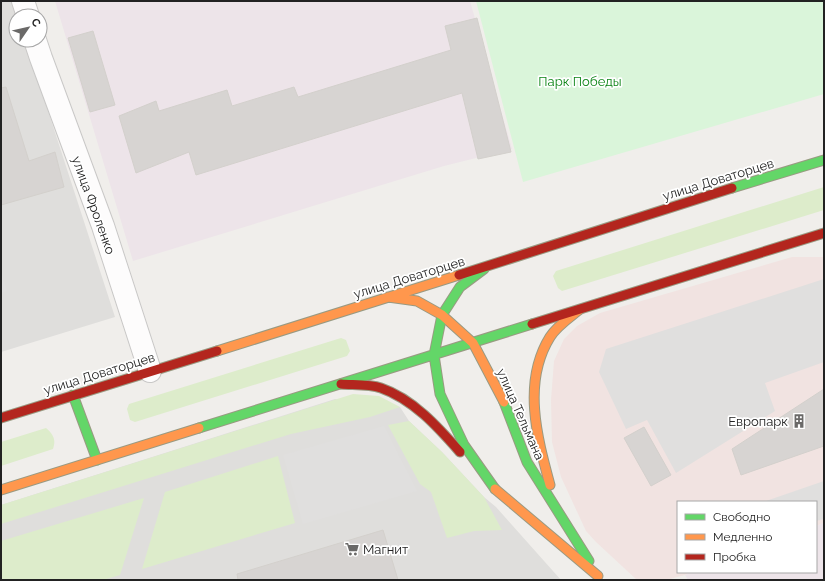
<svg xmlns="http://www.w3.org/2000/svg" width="825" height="581" font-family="Raleway,sans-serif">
  <rect width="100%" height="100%" fill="#f0eeeb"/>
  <!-- residential -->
  <path fill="#dfdedc" d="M1,1H12L17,16L16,40H25L115,317L1,352Z
    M335,399L400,407L409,421L442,452L484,497L496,507L561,580H1V505Z"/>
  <!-- commercial -->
  <path fill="#f1e3e1" d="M792,257H824V523L816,526V502H678V572H690L685,575L666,580H637L596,542L586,531L561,477L552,442L551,400L554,361L564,339L577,326L600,313Z"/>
  <!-- industrial -->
  <path fill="#ede4e9" d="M55,1H470L512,149L444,166L133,261Z
    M824,523V580H688L685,575L690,572H816V526Z"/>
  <!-- grass -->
  <path fill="#ddeccb" d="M824,187V210L562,291L558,288L553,276L556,271Z
    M341,338L346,340L350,351L347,356L135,422L130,420L127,409L129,404Z
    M353,394L379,396L400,407L370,417L291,434L1,524V505Z
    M409,421L442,452L484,497L502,530L474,531L447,538L431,492L420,484L388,425Z
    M46,428C54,435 56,440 53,449L1,466V442Z
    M278,456L295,523L142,569L165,492Z
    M144,498L120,575L103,580H1V541Z"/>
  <!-- park -->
  <path fill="#daf5da" d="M476,1H824V94L523,182Z"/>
  <!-- parking -->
  <path fill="#e0dfde" d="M1,271L7,291L1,293Z
    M824,279V362L765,383L775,411L676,473L647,420L626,429L599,372L606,349Z
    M384,426L417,491L303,524L283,455Z
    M824,481V519L816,521V502H763Z"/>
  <!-- building -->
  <path fill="#d7d4d2" stroke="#d3d0cc" d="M477,18L511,152L478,159L462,93L196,175L189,152L136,173L119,116L156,101L159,111L227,90L232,106L294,87L298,97L451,50L445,26Z
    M93,31L115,105L90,112L68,38Z
    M6,87L29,161L55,152L64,187L1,205V88Z
    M824,389V446L741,475L732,449Z
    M644,427L671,475L651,486L624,438Z
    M383,530L398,580H238L237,574Z"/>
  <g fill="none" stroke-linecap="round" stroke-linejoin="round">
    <defs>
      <path id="street" d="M23,1L28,16
        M35,40L41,58L103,226L150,371"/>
      <path id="fast" d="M732,188L824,160
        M484,269L460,287L442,315L434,355L440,394L464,445L495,489
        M73,395L97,460
        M504,402L527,462L589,561
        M199,428L532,324"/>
      <path id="slow" d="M388,297L417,301L442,315L473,343L504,402
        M217,351L459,275
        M550,485C537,437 522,382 550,337C557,326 569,318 579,310
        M495,489L598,576
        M1,490L199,428"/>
      <path id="jam" d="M459,275L732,188
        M532,324L824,233
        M341,384C354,385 369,384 381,388C413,399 438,427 460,452
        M1,418L217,351"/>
    </defs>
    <!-- street casing -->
    <use href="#street" stroke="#c9c8c7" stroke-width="24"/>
    <!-- fast casing -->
    <use href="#fast" stroke="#999a82" stroke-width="11"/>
    <!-- slow casing -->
    <use href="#slow" stroke="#999a82" stroke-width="11"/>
    <!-- jam casing -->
    <use href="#jam" stroke="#999a82" stroke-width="11"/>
    <!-- street -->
    <use href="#street" stroke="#fdfcfc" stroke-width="22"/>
    <!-- fast -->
    <use href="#fast" stroke="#63d668" stroke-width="9"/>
    <!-- slow -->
    <use href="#slow" stroke="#ff974d" stroke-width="9"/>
    <!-- jam -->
    <use href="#jam" stroke="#b3261e" stroke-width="9"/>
  </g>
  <!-- icons -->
  <defs>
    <symbol id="building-bare" viewBox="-9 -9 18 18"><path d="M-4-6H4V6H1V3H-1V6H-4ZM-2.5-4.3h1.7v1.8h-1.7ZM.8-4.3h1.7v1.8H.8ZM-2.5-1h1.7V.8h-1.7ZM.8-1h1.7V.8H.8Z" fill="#6a6968" stroke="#fff" stroke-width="2.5" paint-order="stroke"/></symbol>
    <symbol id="supermarket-bare" viewBox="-9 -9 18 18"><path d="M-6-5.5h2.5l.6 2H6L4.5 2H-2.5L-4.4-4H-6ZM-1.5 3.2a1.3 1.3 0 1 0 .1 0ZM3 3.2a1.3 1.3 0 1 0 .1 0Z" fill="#6a6968" stroke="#fff" stroke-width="2.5" paint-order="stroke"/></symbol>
  </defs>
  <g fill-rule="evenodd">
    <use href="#building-bare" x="789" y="411" width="20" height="20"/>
    <use href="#supermarket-bare" x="342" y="539" width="20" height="20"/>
  </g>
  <g text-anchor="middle" stroke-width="3.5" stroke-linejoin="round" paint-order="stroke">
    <!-- park labels -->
    <g font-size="13" fill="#0c8416" stroke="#fff">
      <text x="580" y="86">Парк Победы</text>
    </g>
    <!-- street labels -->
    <g font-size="13" fill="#222" stroke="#fff">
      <text transform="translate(718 179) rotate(-17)" y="5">улица Доваторцев</text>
      <text transform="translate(94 205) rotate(70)" y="5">улица Фроленко</text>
      <text transform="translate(409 277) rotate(-17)" y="5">улица Доваторцев</text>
      <text transform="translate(99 373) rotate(-17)" y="5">улица Доваторцев</text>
      <text transform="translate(521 414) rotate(66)" y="5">улица Тельмана</text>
    </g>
    <!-- poi labels -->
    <g font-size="13" fill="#222" stroke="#fff" text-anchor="end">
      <text x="788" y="426">Европарк</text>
      <text x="363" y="554" text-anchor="start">Магнит</text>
    </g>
  </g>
  <!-- border -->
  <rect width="825" height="581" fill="none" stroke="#222222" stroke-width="4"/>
  <!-- legend -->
  <rect x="677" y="501" width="140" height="72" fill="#ffffff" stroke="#a7a7a7"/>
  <rect x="685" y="514" width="20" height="6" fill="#63d668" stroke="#a7a7a7"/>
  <text x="713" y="521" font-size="12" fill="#222222">Свободно</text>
  <rect x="685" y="534" width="20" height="6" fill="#ff974d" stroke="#a7a7a7"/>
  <text x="713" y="541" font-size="12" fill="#222222">Медленно</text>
  <rect x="685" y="554" width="20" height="6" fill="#b3261e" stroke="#a7a7a7"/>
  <text x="713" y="561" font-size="12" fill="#222222">Пробка</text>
  <!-- north arrow -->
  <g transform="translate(28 28) rotate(56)"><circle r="19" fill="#ffffff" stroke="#a7a7a7"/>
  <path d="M0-3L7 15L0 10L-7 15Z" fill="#6a6968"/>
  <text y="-6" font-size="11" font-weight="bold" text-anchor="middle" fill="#222222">С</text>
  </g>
</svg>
